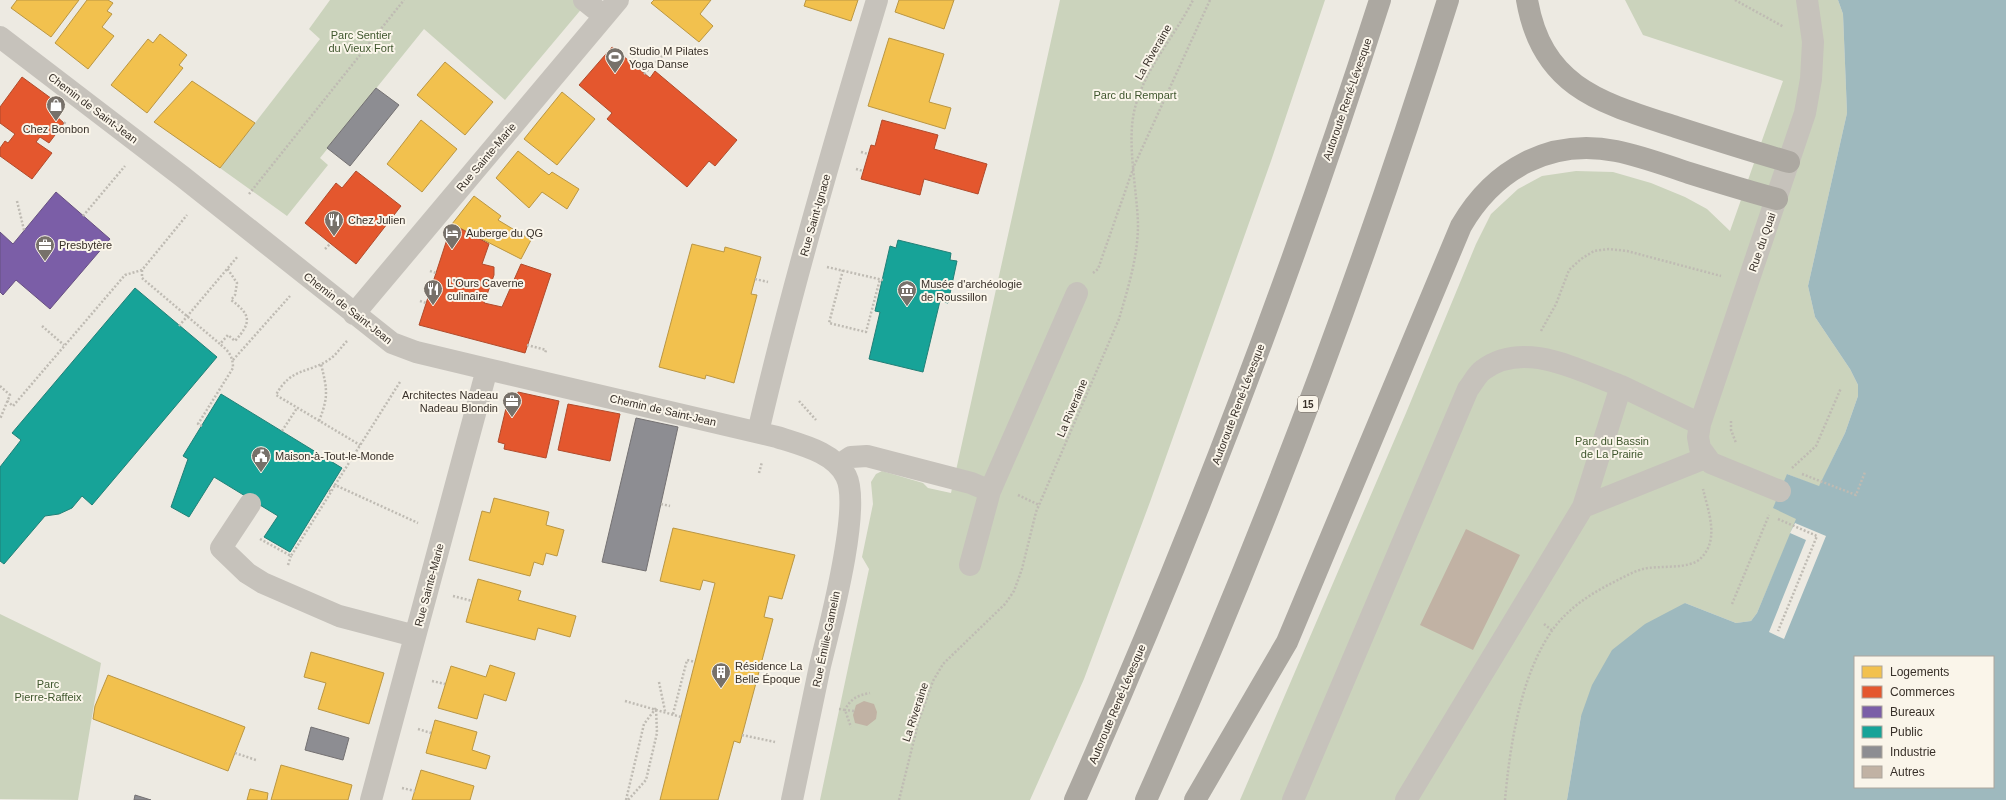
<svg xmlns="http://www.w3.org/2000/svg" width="2006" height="800" font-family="Arial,sans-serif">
  <rect width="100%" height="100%" fill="#edeae2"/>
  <!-- green -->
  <path fill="#cbd3bc" d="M330,0H589L505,100L424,29L320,158L328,165L287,216L220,168L320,39L309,29Z
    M1060,0H1325L1271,161L1150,502L1084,679L1030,800H820L869,569L862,557L873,504L871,482L876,474L882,471L923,483L928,488L951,493Z
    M1625,0H1838L1843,14L1847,113L1808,286L1815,317L1850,369L1858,385V396L1845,433L1819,487L1787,474L1797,519L1757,613L1751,621L1736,623L1685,603L1581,716L1567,800H1240L1406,413L1476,244L1491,214L1518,189L1542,176L1576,171L1613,172L1651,183L1685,197L1707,209L1730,231L1783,81L1643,35Z
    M0,614L101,663L78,800L0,799Z"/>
  <!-- water -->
  <path fill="#9eb9be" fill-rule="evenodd" d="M1838,0H2006V800H1567L1581,716L1592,685L1612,650L1645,624L1685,603L1736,623L1751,621L1757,613L1796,519L1773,508L1787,474L1819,486L1845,433L1858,396V385L1850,369L1815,317L1808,286L1847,113L1843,14ZM1855,657H1993V787H1855Z"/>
  <!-- pier -->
  <path fill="#edeae2" d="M1795,523L1826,536L1784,639L1769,632L1806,540L1790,533Z"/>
  <!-- homes -->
  <path fill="#f2c14e" stroke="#ba9643" d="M17,0H79L51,37L11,8Z
    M87,0H108L113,3L107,11L112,14L102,27L114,36L88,69L55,43Z
    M654,0H711L700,14L713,26L699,42L651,3Z
    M806,0H858L851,21L804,6Z
    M899,0H954L944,29L895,12Z
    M160,34L187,55L179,65L183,68L147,113L111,85L148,39L153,43Z
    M889,38L944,54L929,102L951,108L945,129L868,106Z
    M445,62L493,102L465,135L417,95Z
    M192,81L255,123L220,168L154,122Z
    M562,92L595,119L557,165L524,139Z
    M421,120L457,149L422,192L387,164Z
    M518,151L549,175L552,172L579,189L567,209L542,192L529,208L496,178Z
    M474,196L501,216L498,220L531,240L521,259L452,224Z
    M692,244L724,252L725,247L761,257L751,294L757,295L734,383L706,375L705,379L659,367Z
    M494,498L549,512L546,525L564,530L557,556L546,553L543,565L534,562L530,576L469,560L482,511L490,513Z
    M673,528L795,555L782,599L769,596L764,617L773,619L740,743L734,741L718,800H660L715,583L703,580L700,590L660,581Z
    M478,579L521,591L518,600L576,616L570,637L538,628L535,640L466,622Z
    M311,652L384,673L369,724L318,709L326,683L304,677Z
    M490,665L515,673L506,701L484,694L477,719L438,708L451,666L486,677Z
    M108,675L245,727L228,771L93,719L95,706Z
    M435,720L477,732L472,750L490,756L486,769L426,753Z
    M281,765L352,785L348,800H271Z
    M421,770L474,786L470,800H412Z
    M250,789L268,793L267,800H247Z"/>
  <!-- shops -->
  <path fill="#e4572e" stroke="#b04b2c" d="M612,47L650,78L655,71L737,140L715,166L709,161L687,187L607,119L612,113L579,85Z
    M22,77L63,107L56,116L64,123L49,143L40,137L36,142L52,153L32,179L0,156V148L5,141L8,143L15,134L0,123V107Z
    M882,120L938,135L934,149L987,164L978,194L924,179L920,195L861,179L871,145L875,146Z
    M356,171L401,206L356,264L305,223L336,183L342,188Z
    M452,224L489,244L482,264L494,267V275L484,303L502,307L521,264L551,274L525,353L419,325Z
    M518,392L559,401L546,458L504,449L505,444L498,442L507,404L515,405Z
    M568,404L620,414L610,461L558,450Z"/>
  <!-- offices -->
  <path fill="#7b5ea7" stroke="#675081" d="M56,192L110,239L50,309L16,280L3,295L0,292V232L13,244Z"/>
  <!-- public -->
  <path fill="#17a398" stroke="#218077" d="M898,240L951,253L950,260L957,261L948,303L940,301L923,372L869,359L880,312L875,311L890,246L896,248Z
    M135,288L217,357L92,505L82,496L72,508L59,514L45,516L4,564L0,561V467L21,440L12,433Z
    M221,394L342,468L290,552L264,537L278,516L214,477L189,517L171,507L188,459L183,456Z"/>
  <!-- industry -->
  <path fill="#8d8d92" stroke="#747172" d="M376,88L399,105L350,166L327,148Z
    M636,418L678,427L646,571L602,562Z
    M311,727L349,738L343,760L305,750Z
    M135,795L151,800H134Z"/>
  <!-- building -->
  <path fill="#c1b2a4" d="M1466,529L1520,555L1473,650L1420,625Z
    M864,701L874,704L877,712L876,719L867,726L855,723L853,715L856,705Z"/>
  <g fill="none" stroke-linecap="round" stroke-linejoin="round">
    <!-- path -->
    <path stroke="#bfbbb3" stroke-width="2.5" stroke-dasharray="2 2" stroke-linecap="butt" d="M1735,0L1784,27
      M644,74L662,56
      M62,127L66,121
      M861,152L868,154
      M856,169L863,171
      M249,194L404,0
      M17,201L24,230
      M83,216L125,166
      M325,249L330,244
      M827,267L883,280
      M142,270V278L220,344L228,335L235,341C251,323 252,315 231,300L235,295L237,283L227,268
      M843,270L829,323L866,332L880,279
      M430,271L436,273
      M1093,273L1098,269L1134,166L1210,0
      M755,279L768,282
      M420,301L426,303
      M42,326L64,345
      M179,326L238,256
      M1541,331L1556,304L1569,270L1581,259L1594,251L1609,249L1627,251L1721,276
      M347,341C342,346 336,355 330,359C308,374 291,367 276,395L360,445
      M527,345L546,350L545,354
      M233,360L290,296
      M400,382L335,485L418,523
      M0,386L10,395L0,419
      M7,401L13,406L125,275L142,270L187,215
      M799,401L816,420
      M319,421C329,396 327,389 321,364
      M1731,421V430L1736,443
      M202,426L198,424L233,368C233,357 229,351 220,344
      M282,431L297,408
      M1792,468L1816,446L1841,388
      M759,473L762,462
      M1802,474L1856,495L1865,472
      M329,490L331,492L335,485
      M1018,495L1039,505
      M661,504L670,506
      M1778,519L1817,536L1778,631
      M260,539L291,556L331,492
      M288,565L291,556
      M453,596L472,601
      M1732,604L1769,515
      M1544,624L1553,631
      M432,681L445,684
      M659,682L665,711
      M625,701L681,717
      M839,709L845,710L851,727
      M854,711L845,710C850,699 858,695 870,693
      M673,714L687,660L695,662
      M418,729L431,733
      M742,735L775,742
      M235,753L256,760
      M402,788L415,791
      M626,800L644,724L656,708L657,733L646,780L628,800
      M899,800L919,720L933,681L943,664L1005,604L1014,591L1022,569L1036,512L1119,319C1128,288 1138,257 1138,224C1137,190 1127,145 1134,112C1143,70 1174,38 1193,0
      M1505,800C1510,745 1521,669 1557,624C1572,606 1592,593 1612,583C1622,578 1632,572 1643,569C1658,565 1690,570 1701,558C1720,539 1708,511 1703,489"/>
    <!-- minor -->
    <path stroke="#c6c2bb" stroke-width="22" d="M584,0L604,16
      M0,37L183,177L392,343L416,352L487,369L777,437C801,445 834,452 846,476C862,507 829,629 820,666C811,711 801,755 792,800
      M354,314L618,0
      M1621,386L1700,424
      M758,432C792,287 834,143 877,0
      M839,465L851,457L867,456L971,483L990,491
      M1780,491L1711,463L1700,448L1698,437L1700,424L1805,113L1811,79L1813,42L1807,0
      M250,504L221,548L247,573L263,583L339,616L415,636
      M1583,507L1705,458
      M970,565L990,491L1077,293
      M371,800L487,369
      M1293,800L1468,389C1473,383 1477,374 1483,370C1524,339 1579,371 1621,386L1583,507L1406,800"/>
    <!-- highway -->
    <path stroke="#aca8a1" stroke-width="22" d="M1527,0C1542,88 1602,103 1676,127C1713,139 1751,151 1789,162
      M1075,800C1191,539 1293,272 1380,0
      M1146,800C1262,540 1363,272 1448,0
      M1195,800L1287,642L1461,226C1494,169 1550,138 1616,151C1641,156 1665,165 1689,173C1718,182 1747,191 1777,199"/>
  </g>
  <!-- icons -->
  <defs>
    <symbol id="stadium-pin" viewBox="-11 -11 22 30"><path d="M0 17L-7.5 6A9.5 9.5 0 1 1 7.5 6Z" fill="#77716a" stroke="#faf5ea"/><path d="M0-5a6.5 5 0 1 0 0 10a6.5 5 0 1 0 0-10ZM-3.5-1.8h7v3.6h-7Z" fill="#fff"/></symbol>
    <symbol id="shop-pin" viewBox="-11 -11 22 30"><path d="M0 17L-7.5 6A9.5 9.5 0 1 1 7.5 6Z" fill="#77716a" stroke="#faf5ea"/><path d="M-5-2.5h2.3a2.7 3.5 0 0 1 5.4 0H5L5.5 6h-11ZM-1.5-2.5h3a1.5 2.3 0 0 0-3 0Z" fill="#fff"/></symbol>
    <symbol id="restaurant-pin" viewBox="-11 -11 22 30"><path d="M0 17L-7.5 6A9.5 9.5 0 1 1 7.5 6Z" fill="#77716a" stroke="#faf5ea"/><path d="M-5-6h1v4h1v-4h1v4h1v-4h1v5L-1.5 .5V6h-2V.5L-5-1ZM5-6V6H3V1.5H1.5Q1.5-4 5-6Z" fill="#fff"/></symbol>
    <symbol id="hotel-pin" viewBox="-11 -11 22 30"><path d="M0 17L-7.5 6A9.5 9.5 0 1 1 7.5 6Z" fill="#77716a" stroke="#faf5ea"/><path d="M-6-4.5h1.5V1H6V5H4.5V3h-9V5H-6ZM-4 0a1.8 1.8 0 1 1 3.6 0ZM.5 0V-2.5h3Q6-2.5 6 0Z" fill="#fff"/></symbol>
    <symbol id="office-pin" viewBox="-11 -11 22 30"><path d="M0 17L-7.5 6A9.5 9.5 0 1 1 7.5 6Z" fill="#77716a" stroke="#faf5ea"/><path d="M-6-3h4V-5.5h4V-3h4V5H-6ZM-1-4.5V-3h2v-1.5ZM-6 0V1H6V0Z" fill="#fff"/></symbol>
    <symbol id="museum-pin" viewBox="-11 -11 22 30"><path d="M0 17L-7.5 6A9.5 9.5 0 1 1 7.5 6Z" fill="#77716a" stroke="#faf5ea"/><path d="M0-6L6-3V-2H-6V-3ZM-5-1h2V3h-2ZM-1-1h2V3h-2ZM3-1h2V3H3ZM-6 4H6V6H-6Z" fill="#fff"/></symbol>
    <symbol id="civic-pin" viewBox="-11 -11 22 30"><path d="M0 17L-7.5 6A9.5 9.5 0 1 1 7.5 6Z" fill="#77716a" stroke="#faf5ea"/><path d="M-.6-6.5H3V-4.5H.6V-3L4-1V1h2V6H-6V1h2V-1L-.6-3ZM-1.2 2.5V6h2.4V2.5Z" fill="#fff"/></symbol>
    <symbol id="building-pin" viewBox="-11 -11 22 30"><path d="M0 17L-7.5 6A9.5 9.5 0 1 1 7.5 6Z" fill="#77716a" stroke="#faf5ea"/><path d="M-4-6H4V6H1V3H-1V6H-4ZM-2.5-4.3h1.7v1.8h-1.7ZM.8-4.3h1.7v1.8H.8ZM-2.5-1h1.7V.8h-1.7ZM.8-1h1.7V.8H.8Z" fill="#fff"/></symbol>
  </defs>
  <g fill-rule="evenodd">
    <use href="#stadium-pin" x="604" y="46" width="22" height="30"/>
    <use href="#shop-pin" x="45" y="94" width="22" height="30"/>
    <use href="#restaurant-pin" x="323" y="209" width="22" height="30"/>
    <use href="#hotel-pin" x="441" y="222" width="22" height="30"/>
    <use href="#office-pin" x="34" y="234" width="22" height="30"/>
    <use href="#restaurant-pin" x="422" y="278" width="22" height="30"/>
    <use href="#museum-pin" x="896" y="279" width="22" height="30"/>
    <use href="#office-pin" x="501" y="390" width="22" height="30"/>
    <use href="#civic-pin" x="250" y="445" width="22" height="30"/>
    <use href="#building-pin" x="710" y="661" width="22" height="30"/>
  </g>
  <g text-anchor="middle" stroke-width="4" stroke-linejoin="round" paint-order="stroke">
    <!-- shield labels -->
    <rect fill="#faf5ea" stroke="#726b63" stroke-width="1" x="1298" y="396" width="20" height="16" rx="3"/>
    <g font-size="10" font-weight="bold" fill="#383029">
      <text x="1308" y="408">15</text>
    </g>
    <!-- park labels -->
    <g font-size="11" fill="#3f562d" stroke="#faf5ea">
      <text x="361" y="39">Parc Sentier<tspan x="361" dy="13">du Vieux Fort</tspan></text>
      <text x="1135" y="99">Parc du Rempart</text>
      <text x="1612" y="445">Parc du Bassin<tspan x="1612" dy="13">de La Prairie</tspan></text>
      <text x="48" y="688">Parc<tspan x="48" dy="13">Pierre-Raffeix</tspan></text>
    </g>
    <!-- poi labels -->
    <g font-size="11" fill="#383029" stroke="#faf5ea" text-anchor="start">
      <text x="629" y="55">Studio M Pilates<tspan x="629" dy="13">Yoga Danse</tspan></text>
      <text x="56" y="133" text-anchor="middle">Chez Bonbon</text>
      <text x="348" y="224">Chez Julien</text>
      <text x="466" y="237">Auberge du QG</text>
      <text x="59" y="249">Presbytère</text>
      <text x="447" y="287">L'Ours Caverne<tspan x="447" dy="13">culinaire</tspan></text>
      <text x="921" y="288">Musée d'archéologie<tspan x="921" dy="13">de Roussillon</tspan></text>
      <text x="498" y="399" text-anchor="end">Architectes Nadeau<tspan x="498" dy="13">Nadeau Blondin</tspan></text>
      <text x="275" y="460">Maison-à-Tout-le-Monde</text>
      <text x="735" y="670">Résidence La<tspan x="735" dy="13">Belle Époque</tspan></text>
    </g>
    <!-- street labels -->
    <g font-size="11" fill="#383029" stroke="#faf5ea">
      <text transform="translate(1153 52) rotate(-60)" y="4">La Riveraine</text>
      <text transform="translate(1347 99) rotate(-71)" y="4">Autoroute René-Lévesque</text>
      <text transform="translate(93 108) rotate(37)" y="4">Chemin de Saint-Jean</text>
      <text transform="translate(486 157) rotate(-50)" y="4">Rue Sainte-Marie</text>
      <text transform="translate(815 215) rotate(-74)" y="4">Rue Saint-Ignace</text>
      <text transform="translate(1762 242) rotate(-71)" y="4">Rue du Quai</text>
      <text transform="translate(348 308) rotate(38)" y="4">Chemin de Saint-Jean</text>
      <text transform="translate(1238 404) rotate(-69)" y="4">Autoroute René-Lévesque</text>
      <text transform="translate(1072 408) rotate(-67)" y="4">La Riveraine</text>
      <text transform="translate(663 410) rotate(13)" y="4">Chemin de Saint-Jean</text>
      <text transform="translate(429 585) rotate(-75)" y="4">Rue Sainte-Marie</text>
      <text transform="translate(826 639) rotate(-78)" y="4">Rue Émilie-Gamelin</text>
      <text transform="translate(1117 704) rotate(-67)" y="4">Autoroute René-Lévesque</text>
      <text transform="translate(915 712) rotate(-72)" y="4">La Riveraine</text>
    </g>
  </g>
  <!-- legend -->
  <rect x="1854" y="656" width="140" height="132" fill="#faf5ea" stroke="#aca69d"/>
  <rect x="1862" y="666" width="20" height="12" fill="#f2c14e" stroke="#aca69d"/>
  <text x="1890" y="676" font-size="12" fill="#383029">Logements</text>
  <rect x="1862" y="686" width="20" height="12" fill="#e4572e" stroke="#aca69d"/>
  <text x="1890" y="696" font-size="12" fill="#383029">Commerces</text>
  <rect x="1862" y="706" width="20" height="12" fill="#7b5ea7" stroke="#aca69d"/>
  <text x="1890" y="716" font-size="12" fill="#383029">Bureaux</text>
  <rect x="1862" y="726" width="20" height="12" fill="#17a398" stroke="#aca69d"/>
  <text x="1890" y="736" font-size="12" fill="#383029">Public</text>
  <rect x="1862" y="746" width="20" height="12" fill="#8d8d92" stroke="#aca69d"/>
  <text x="1890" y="756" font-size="12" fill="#383029">Industrie</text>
  <rect x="1862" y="766" width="20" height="12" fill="#c1b2a4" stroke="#aca69d"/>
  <text x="1890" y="776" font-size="12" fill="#383029">Autres</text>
</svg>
